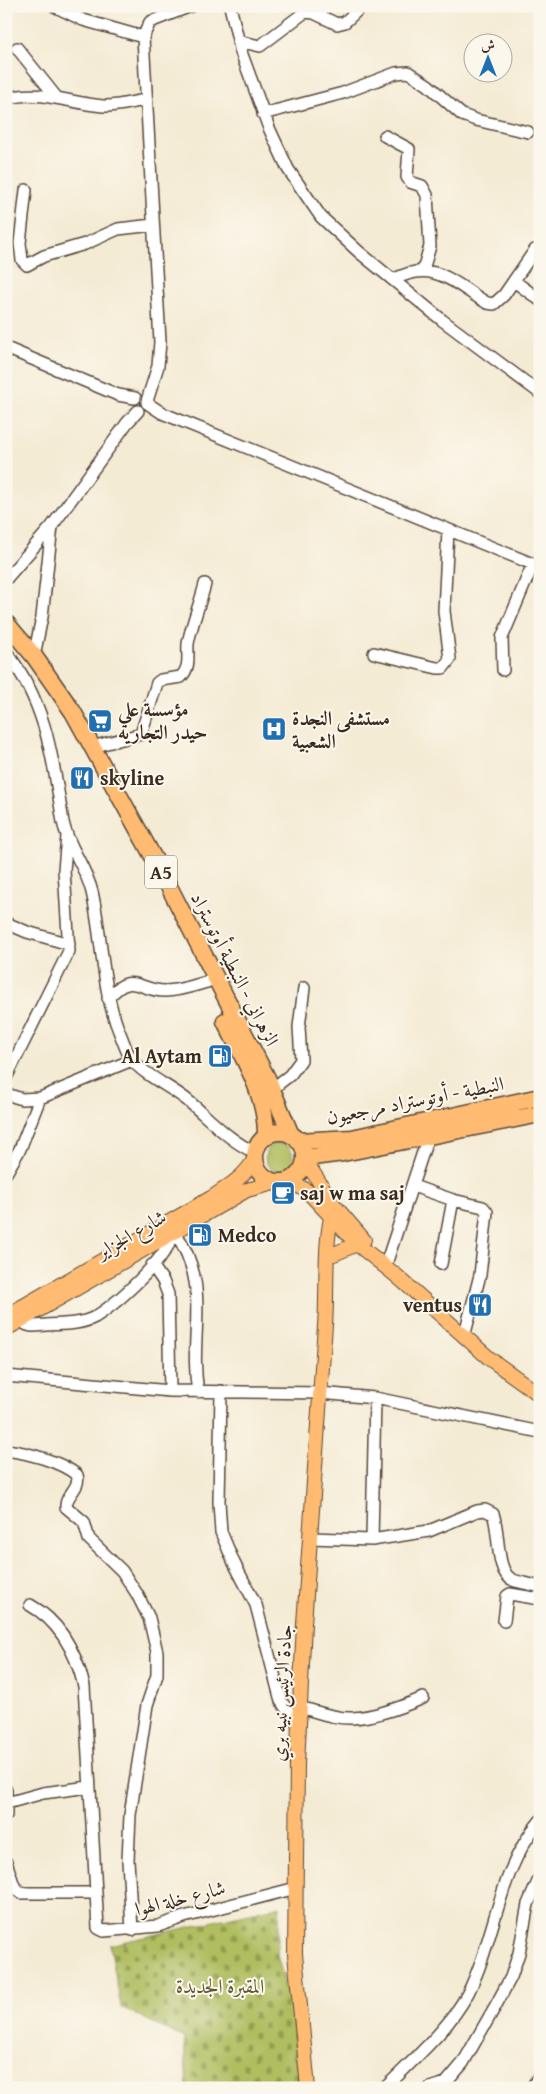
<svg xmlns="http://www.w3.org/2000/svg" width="546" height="2094" font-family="'Gentium Book Plus',Amiri,serif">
  <defs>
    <pattern id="cemetery-stones" width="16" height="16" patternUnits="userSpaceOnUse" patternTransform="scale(1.25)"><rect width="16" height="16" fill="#b0be61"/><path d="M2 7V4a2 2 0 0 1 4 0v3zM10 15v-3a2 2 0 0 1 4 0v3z" fill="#909b4f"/></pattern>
  </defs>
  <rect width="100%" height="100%" fill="#fbf7ec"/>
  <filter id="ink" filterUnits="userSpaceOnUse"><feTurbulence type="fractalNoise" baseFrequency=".02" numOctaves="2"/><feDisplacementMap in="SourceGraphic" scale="10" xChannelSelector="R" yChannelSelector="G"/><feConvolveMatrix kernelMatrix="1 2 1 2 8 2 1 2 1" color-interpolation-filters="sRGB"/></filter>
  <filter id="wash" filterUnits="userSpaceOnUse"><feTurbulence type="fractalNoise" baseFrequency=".0096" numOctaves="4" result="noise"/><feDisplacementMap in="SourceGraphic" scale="20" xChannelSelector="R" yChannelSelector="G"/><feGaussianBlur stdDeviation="1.12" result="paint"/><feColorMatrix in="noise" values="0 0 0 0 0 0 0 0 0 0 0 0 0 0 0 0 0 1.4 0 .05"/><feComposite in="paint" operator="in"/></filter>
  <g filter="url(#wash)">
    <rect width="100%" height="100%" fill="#f4ebd4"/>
    <!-- grass -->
    <path fill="#b0be61" stroke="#767440" d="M265 1157a14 14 0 1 1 28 0a14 14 0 1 1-28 0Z"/>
    <!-- cemetery -->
    <path fill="url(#cemetery-stones)" stroke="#767440" d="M280,1906L277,1955L294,2019L299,2070L298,2088H187L184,2038L121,2007L110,1945Z"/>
  </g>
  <g filter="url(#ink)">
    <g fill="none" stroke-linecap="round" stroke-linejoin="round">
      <defs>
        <path id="minor" d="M54,6L83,20L143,37
          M230,6L241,52L269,128L288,169L321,217L359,252L442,320L540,393
          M238,41L260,46L305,12L314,13L337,24L345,22L362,6
          M17,48L57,98
          M6,99C38,88 71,104 103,106C117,107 132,102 145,100
          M263,114L343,93L396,73L408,72L428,85L462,115L476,120L528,132
          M385,136L409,149L407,177L410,182L422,186L427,195L430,246L423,270
          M26,190L20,243L22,260L27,265L44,256L85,244L118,229L153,225
          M393,280C434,258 453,283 487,303L494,304L504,295L535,250
          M514,281L540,300
          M6,348L118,395L135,398
          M147,401L158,366L160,342L143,37L150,22L191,6
          M147,403L162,413L540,567
          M6,579L52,526L127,423L138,411
          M6,652C47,703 53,761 63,822C68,847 86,867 92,892C103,940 101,990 121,1036C124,1043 127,1053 132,1060C144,1075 171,1087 187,1100C209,1118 229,1141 256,1153
          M374,653L437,668H443L450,659L444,611L448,530
          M34,656L42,617L52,526
          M503,670L502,638L533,564
          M92,747L141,734L157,683L161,680L181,677C191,666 187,657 188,644C190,629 201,601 205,584
          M6,923L27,932L69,944
          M108,998C132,970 139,991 165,991C179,991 193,986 207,982
          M6,1078L69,951L64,870L67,836
          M272,1089L290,1075L301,1060L299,1027L304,988
          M6,1094L22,1099L40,1098L132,1060
          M6,1173L20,1149L40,1098
          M413,1186L453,1200L483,1207L487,1212L480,1275L464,1337
          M175,1232C213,1289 188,1332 198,1392
          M441,1264L453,1200
          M152,1265L163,1281L168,1294L170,1391
          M385,1267L429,1134
          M21,1320C27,1328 36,1326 46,1325C62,1324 80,1325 95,1317C116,1304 169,1257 173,1233
          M6,1376L170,1391L320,1393L375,1398L540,1432
          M221,1391L219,1502L221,1532L234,1563L256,1605L281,1701L299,1726
          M6,1450C28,1453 60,1461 77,1475C81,1488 65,1495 66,1507L84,1522L89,1539L122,1571L137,1594L149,1618L157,1652V1675L147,1705L130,1815L128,1860L132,1930
          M310,1538L372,1540L375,1398
          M372,1540L429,1531L477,1511L485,1510L493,1514C500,1531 495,1573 513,1580C521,1583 531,1584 540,1587
          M30,1605C61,1622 76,1653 84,1686L96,1893
          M504,1621L507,1596L510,1594L540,1599
          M299,1707C316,1711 334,1719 352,1718C375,1717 402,1707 423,1698
          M6,1790V1815
          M7,1803L43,1793L89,1787
          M6,1862L14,1886L21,1893H96L98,1928L104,1931L158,1926L184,1917L296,1888
          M385,2088C414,2059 449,2029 468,1993C496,1937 498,1870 540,1821
          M430,2088L446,2083L463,2063L496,2005L511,1977L519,1953L528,1904L540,1877
          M532,2088L540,2074"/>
        <path id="major" d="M305,1160L334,1205L364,1240
          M283,1182L294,1184L306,1190L357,1244L398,1277L490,1359L540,1395
          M334,1254L357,1244
          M6,1316L211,1198C228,1187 246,1176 255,1158
          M6,1329L247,1190L278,1182
          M308,2088L295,1954L297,1764L304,1624L325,1325C328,1285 323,1244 334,1205"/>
        <path id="highway" d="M6,623L34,656L73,712L162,873L268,1080L291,1135
          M225,1021C243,1058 267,1095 266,1137
          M255 1157a25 25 0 1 1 50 0a25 25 0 1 1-50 0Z
          M298,1141L352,1138L540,1097
          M305,1158L343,1153L540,1114"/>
      </defs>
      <!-- minor casing -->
      <use href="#minor" stroke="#574739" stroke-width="14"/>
      <!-- major casing -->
      <use href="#major" stroke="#574739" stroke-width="16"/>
      <!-- highway casing -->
      <use href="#highway" stroke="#574739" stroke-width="19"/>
      <!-- minor -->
      <use href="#minor" stroke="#fff" stroke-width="11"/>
      <!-- major -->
      <use href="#major" stroke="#ffbb71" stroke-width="14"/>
      <!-- highway -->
      <use href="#highway" stroke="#ffbb71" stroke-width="16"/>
    </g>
  </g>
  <!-- icons -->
  <defs>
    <symbol id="supermarket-square" viewBox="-11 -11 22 22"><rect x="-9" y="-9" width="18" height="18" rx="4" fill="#1f6fb2" stroke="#fbf7ec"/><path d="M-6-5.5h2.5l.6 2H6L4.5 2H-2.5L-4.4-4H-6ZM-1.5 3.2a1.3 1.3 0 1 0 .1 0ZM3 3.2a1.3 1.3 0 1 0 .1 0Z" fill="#fff"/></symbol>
    <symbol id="hospital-square" viewBox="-11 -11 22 22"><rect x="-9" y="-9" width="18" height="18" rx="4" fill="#1f6fb2" stroke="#fbf7ec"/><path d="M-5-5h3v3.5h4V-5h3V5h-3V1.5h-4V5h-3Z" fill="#fff"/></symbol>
    <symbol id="restaurant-square" viewBox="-11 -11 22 22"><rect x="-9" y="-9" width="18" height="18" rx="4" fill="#1f6fb2" stroke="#fbf7ec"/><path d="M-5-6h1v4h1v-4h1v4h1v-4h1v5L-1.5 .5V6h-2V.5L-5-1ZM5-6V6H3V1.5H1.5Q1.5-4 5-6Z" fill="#fff"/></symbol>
    <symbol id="fuel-square" viewBox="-11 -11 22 22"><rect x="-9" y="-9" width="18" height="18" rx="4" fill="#1f6fb2" stroke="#fbf7ec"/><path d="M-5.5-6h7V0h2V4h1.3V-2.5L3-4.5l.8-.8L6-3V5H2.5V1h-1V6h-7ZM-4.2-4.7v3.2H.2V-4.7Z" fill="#fff"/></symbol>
    <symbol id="cafe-square" viewBox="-11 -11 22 22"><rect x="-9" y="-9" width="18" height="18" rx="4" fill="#1f6fb2" stroke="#fbf7ec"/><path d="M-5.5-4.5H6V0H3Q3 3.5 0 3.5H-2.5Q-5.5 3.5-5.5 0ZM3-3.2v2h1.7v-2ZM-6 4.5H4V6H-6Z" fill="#fff"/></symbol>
  </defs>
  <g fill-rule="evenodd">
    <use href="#supermarket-square" x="86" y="707" width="28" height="28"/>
    <use href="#hospital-square" x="260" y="715" width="28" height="28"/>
    <use href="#restaurant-square" x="68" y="764" width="28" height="28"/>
    <use href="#fuel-square" x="206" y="1042" width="28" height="28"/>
    <use href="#cafe-square" x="269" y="1179" width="28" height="28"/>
    <use href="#fuel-square" x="186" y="1221" width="28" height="28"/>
    <use href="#restaurant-square" x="466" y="1291" width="28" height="28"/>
  </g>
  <g text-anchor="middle" stroke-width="4" stroke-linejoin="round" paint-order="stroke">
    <!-- shield labels -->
    <rect fill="#fbf7ec" stroke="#75685c" stroke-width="1" x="145" y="855.5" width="32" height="33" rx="4"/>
    <g font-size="19" font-weight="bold" fill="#3b2a1e">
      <text x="161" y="879">A5</text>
    </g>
    <!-- poi labels -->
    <g font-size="20" font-weight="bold" fill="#3b2a1e" stroke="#fbf7ec" text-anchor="start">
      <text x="118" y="716">مؤسسة علي<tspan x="118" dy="23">حيدر التجاريه</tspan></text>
      <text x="292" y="725">مستشفى النجدة<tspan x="292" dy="23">الشعبية</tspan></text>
      <text x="100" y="785">skyline</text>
      <text x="202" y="1063" text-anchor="end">Al Aytam</text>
      <text x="300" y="1200">saj w ma saj</text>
      <text x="218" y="1242">Medco</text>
      <text x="462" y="1312" text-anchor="end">ventus</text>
    </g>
    <!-- street labels -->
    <g font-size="20" fill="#3b2a1e" stroke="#fbf7ec">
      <text transform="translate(235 969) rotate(63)" y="7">الزهراني - النبطية أوتوستراد</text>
      <text transform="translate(415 1100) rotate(-11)" y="7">النبطية - أوتوستراد مرجعيون</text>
      <text transform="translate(131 1234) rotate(-30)" y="7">شارع الجزاير</text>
      <text transform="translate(281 1693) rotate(-87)" y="7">جادة الرئيس نبيه بري</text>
      <text transform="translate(180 1898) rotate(-14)" y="7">شارع خلة الهوا</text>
    </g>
    <!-- park labels -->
    <g font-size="20" fill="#5e5632" stroke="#fbf7ec">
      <text x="220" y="1993">المقبرة الجديدة</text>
    </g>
  </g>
  <!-- margin -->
  <rect width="546" height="2094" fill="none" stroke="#fbf7ec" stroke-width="25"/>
  <!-- north arrow -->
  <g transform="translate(488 58)"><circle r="24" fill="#fbf7ec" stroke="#aea59a"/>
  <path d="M0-4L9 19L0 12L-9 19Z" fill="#1f6fb2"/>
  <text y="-8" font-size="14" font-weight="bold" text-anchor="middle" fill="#3b2a1e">ش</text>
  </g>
</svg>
